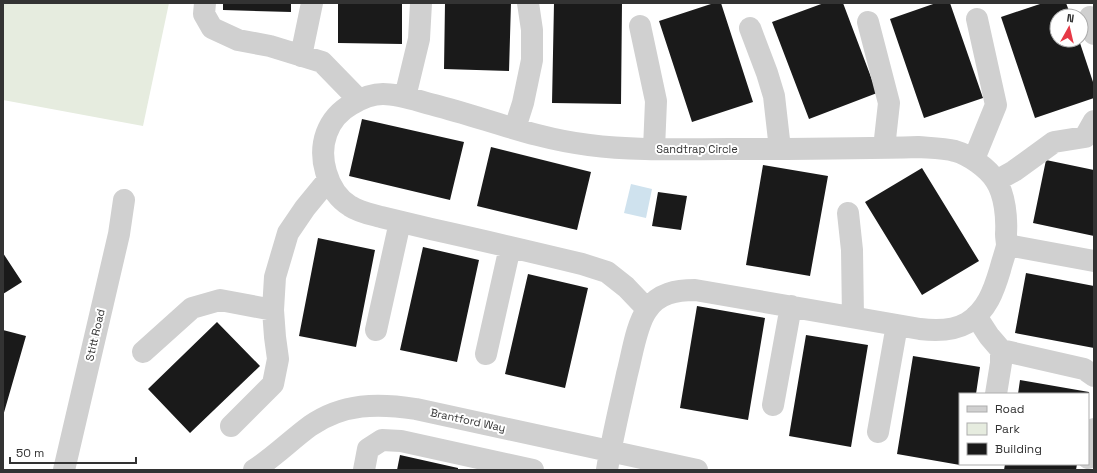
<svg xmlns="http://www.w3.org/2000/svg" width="1097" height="473" font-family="'Space Grotesk',sans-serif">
  <rect width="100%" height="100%" fill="#fff"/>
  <!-- green -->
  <path fill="#e6ecdf" d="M3,3H169L143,126L3,100Z"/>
  <!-- water -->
  <path fill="#cfe2ee" d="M631,184L652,189L646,218L624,213Z"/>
  <!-- building -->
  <path fill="#1a1a1a" d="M223,3H291V12L223,10Z
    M338,3H402V44L338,43Z
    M445,3H511L509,71L444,69Z
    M554,3H622L621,104L552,103Z
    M714,3H721L753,102L692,122L659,21Z
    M824,3H843L877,93L809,119L772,22Z
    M936,3H950L983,98L924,118L890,19Z
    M1043,3H1066L1071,16H1057V40H1079L1094,85V98L1035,118L1001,17Z
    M362,119L464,142L450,200L349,176Z
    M491,147L591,172L577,230L477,206Z
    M1046,160L1094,170V236L1033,223Z
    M763,165L828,176L810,276L746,265Z
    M922,168L979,261L922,295L865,202Z
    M658,192L687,196L681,230L652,226Z
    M318,238L375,250L356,347L299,336Z
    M423,247L479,260L457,362L400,350Z
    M3,253L22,282L3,294Z
    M1026,273L1094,286V348L1015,333Z
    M528,274L588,288L565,388L505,374Z
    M697,306L765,318L748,420L680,408Z
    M217,322L260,366L190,433L148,389Z
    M3,330L26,336L3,416Z
    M806,335L868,345L851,447L789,436Z
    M913,356L980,367L976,394H960V465L897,454Z
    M1020,380L1089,392V394H1018Z
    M400,455L458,468V470H397Z
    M1005,464H1077L1076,470H1004Z"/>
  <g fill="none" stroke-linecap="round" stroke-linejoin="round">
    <!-- minor -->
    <path stroke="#d0d0d0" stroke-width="22" d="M205,3L204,14L212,28L238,40L270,46L322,62L359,100
      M1090,17L1094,34
      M868,22L889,103L884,148
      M640,26L656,101L654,149
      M750,28L767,73L774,96L780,149
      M301,56L312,3
      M405,97L419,39L421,3
      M515,128L523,103L532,60V30L528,3
      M974,159L996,105L977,19
      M996,181L1014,171L1054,142L1085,137L1094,121
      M848,213L852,250L853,317
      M1007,245L1094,261
      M976,316L989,336L1001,350V363L996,394
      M376,330L400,222
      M1001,350L1084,369L1094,376
      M143,352L192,308L220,300L273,310
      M486,354L510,247
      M773,405L791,306
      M231,426L273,384L278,359L275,337L273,310L275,277L288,233L305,208L328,180
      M878,432L897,325
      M1088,458L1094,429
      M64,470L119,234L124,200
      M254,470C274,457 291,440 310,426C343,403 378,403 416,409L697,470
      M364,470L368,449L382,440L401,441L533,470
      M607,470C612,438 620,406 627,374C632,356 636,325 647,310C658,293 677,290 695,290L920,329C936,331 953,331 967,323C987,311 994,290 1000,270C1002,262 1005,254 1007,246C1007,242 1006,238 1006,234C1007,218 1005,195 996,181C988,168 969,155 955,151C943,148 930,148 918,147C856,149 793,149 730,149C683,149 635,151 589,145C536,139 485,118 434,105C418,101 400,94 383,94C372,94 362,98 352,104C327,118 318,145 326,172C330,186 337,198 350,206C359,212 370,214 381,217C397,221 414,225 431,229C481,240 532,252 582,264L607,272L626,287L647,309"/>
  </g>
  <g text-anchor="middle" stroke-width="4" stroke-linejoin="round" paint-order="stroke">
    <!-- street labels -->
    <g font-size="11" fill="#333" stroke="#fff">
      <text x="697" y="153">Sandtrap Circle</text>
      <text transform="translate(95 335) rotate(-77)" y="4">Stitt Road</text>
      <text transform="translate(468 420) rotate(12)" y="4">Brantford Way</text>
    </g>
  </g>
  <!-- border -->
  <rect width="1097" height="473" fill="none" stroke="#333333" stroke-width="8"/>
  <!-- legend -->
  <rect x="959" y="393" width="130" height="72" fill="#ffffff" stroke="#adadad"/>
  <rect x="967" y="406" width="20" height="6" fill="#d0d0d0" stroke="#adadad"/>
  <text x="995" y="413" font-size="12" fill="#333333">Road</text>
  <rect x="967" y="423" width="20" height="12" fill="#e6ecdf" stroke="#adadad"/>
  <text x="995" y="433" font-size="12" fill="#333333">Park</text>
  <rect x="967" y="443" width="20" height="12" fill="#1a1a1a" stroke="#adadad"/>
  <text x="995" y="453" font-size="12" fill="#333333">Building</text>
  <!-- north arrow -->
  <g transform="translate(1069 28) rotate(8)"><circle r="19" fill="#ffffff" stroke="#adadad"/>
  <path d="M0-3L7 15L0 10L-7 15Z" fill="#e63946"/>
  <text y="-6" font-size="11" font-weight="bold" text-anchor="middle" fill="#333333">N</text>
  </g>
  <!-- scale -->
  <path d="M10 457v6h126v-6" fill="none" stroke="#333333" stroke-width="2"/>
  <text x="16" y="457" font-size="12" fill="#333333" stroke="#ffffff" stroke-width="3" paint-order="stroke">50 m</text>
</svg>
